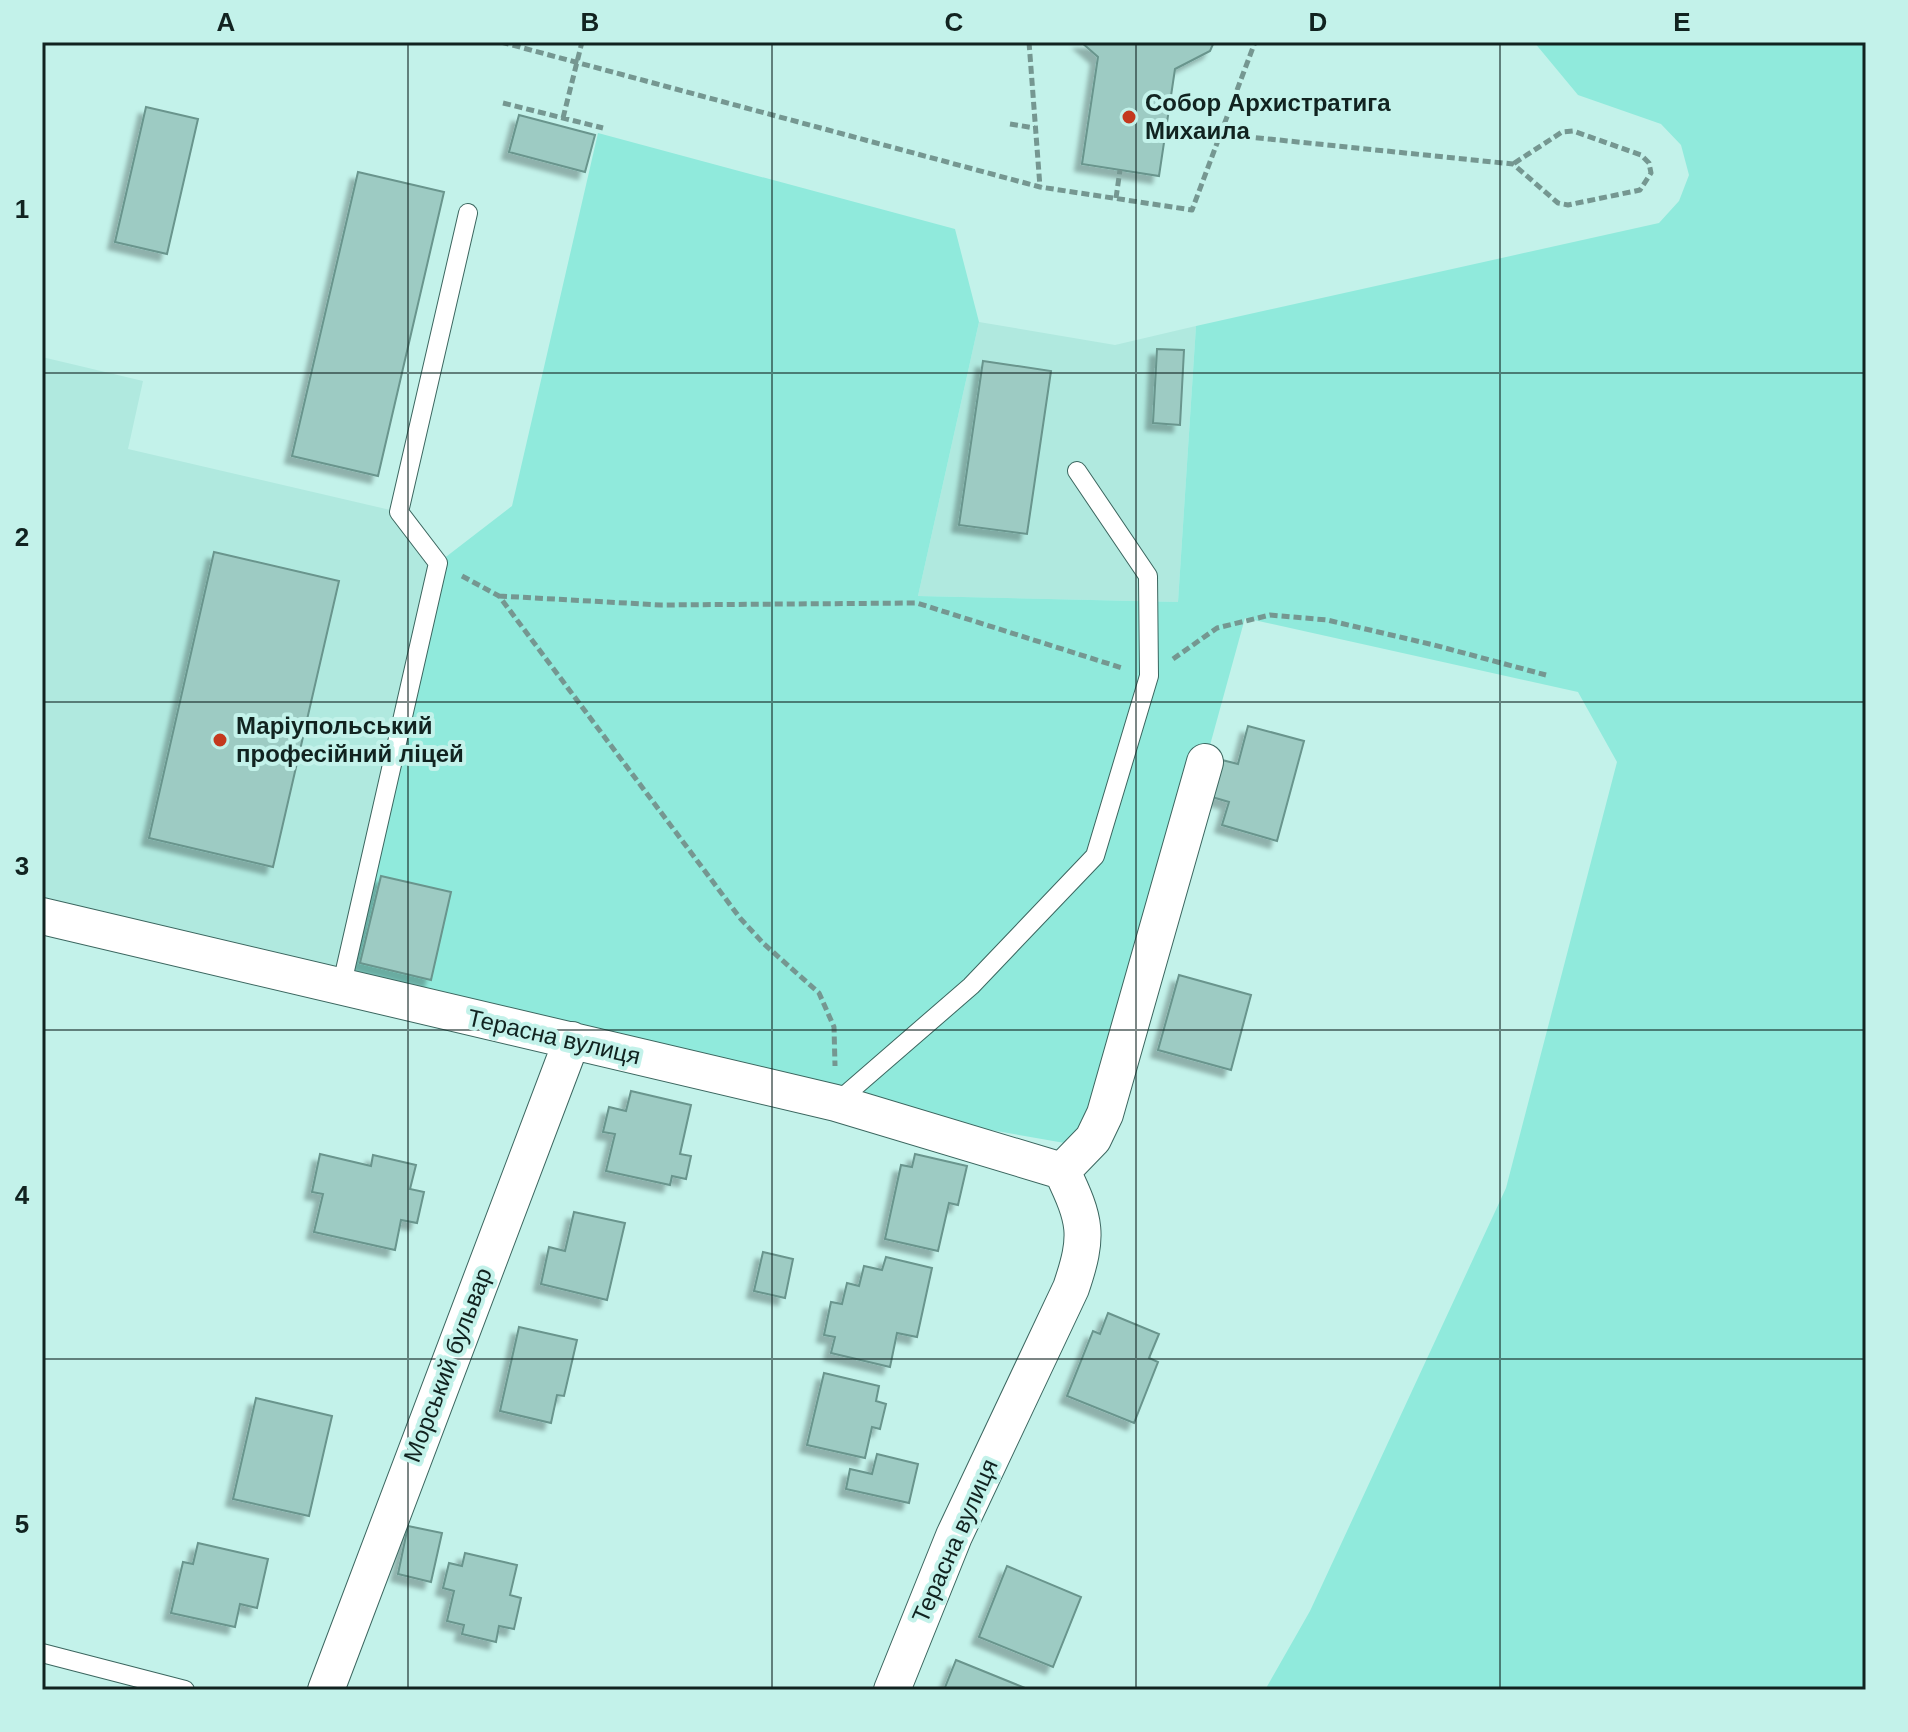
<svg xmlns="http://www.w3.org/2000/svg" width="1908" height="1732" font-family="Arial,sans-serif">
  <defs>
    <filter id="shadow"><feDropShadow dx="-7" dy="7" stdDeviation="2" flood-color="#0004"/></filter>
  </defs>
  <rect width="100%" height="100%" fill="#c3f2ea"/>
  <!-- built -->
  <path fill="#b0e9df" d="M979,322L1115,345L1196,326L1178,602L918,596Z
    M42,357L143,381L128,449L399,512L438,563L341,988L42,916Z"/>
  <!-- green -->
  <path fill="#90eadc" d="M1534,42H1866V1690H1265L1310,1611L1506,1188L1617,762L1578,692L1245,618L1099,1149L836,1103L341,988L438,563L512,506L598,133L955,229L979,322L918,596L1178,602L1196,326L1659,223L1679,201L1689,175L1681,145L1661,124L1578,95Z"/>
  <!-- building -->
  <path fill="#9dcbc3" stroke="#69958d" stroke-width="2" filter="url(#shadow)" d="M1081,42H1214L1210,51L1175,69L1159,176L1082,164L1098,57Z
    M146,107L198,119L167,254L115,242Z
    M519,115L595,135L585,172L509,152Z
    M358,172L444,192L378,476L292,456Z
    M1157,349L1184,350L1180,425L1153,423Z
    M983,361L1051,371L1027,534L959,525Z
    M214,552L339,581L273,867L149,838Z
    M1248,726L1304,741L1277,841L1222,825L1229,802L1212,797L1222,760L1238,764Z
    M381,876L451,892L431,980L360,963Z
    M1179,975L1251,995L1231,1070L1158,1050Z
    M631,1091L691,1105L680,1154L691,1156L686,1179L672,1176L670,1185L606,1171L615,1134L603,1132L609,1107L626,1111Z
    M320,1154L371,1166L373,1155L416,1165L410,1189L424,1192L417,1223L401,1220L395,1250L314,1232L323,1194L312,1192Z
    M915,1154L967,1166L958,1205L949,1203L938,1251L885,1239L901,1165L912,1167Z
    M574,1212L625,1223L607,1300L541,1284L549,1247L565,1251Z
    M763,1252L793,1259L785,1298L754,1291Z
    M886,1257L932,1268L917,1337L897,1333L890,1367L831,1353L835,1337L824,1335L831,1302L842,1304L847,1283L859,1286L864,1266L882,1270Z
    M1108,1313L1159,1334L1149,1358L1158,1362L1134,1423L1067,1396L1093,1331L1100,1334Z
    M519,1327L577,1340L564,1396L557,1395L551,1423L500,1411Z
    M824,1373L879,1386L876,1401L886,1404L880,1429L872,1427L865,1458L807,1445Z
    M256,1398L332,1416L309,1516L233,1499Z
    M877,1454L918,1464L909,1503L846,1489L850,1469L872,1474Z
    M408,1526L442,1533L431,1582L398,1574Z
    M198,1543L268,1559L257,1608L240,1604L235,1627L171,1613L183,1562L193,1564Z
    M465,1553L517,1565L510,1595L521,1598L514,1629L499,1626L496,1642L462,1634L464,1625L447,1621L454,1591L443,1588L449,1563L462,1566Z
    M1007,1566L1081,1597L1053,1667L979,1637Z
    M956,1660L1030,1690H944Z"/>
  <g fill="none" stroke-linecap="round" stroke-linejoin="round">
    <defs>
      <path id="lane" d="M341,988L438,563L399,512L468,213
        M836,1103L971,986L1095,856L1149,676L1148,576L1077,471
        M42,1653L185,1690"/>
      <path id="street" d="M42,916L836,1103L1062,1171L1093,1139L1105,1114L1205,762
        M326,1690L572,1040
        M892,1690L954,1536L1071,1288C1089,1235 1086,1221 1062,1171"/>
    </defs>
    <!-- lane casing -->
    <use href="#lane" stroke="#3b665f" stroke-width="20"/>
    <!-- street casing -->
    <use href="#street" stroke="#3b665f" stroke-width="38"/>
    <!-- path -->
    <path stroke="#759791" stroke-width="5" stroke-dasharray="8 4" stroke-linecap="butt" d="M501,42L1040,187L1192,210L1255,42
      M1029,42L1040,187
      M503,103L603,128
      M563,118L582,42
      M1010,124L1035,128
      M1220,134L1513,164L1558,203L1568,205L1640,190L1651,173L1649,163L1641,155L1573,131L1562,132L1513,164
      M1116,198L1120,170
      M462,576L499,596L740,918L764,944L819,993L834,1027L835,1066
      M499,596L661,605L917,603L1122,668
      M1173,659L1217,628L1270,615L1327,620L1434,645L1546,675"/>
    <!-- lane -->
    <use href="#lane" stroke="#fff" stroke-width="18"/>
    <!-- street -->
    <use href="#street" stroke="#fff" stroke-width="36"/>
  </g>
  <!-- grid -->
  <path fill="none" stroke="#112320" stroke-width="2" stroke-opacity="0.55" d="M408,42V1690M772,42V1690M1136,42V1690M1500,42V1690M42,373H1866M42,702H1866M42,1030H1866M42,1359H1866"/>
  <!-- markers -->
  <g fill="#c4391e" stroke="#c3f2ea" stroke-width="3">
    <circle cx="1129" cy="117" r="8"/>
    <circle cx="220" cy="740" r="8"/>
  </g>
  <g text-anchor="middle" stroke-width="8" stroke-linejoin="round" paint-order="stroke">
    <!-- poi labels -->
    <g font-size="24" font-weight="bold" fill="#112320" stroke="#c3f2ea" text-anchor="start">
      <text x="1145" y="111">Собор Архистратига<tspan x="1145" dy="28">Михаила</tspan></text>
      <text x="236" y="734">Маріупольський<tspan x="236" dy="28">професійний ліцей</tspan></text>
    </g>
    <!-- street labels -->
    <g font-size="24" fill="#112320" stroke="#c3f2ea">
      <text transform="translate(554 1037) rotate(13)" y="8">Терасна вулиця</text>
      <text transform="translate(448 1365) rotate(-69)" y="8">Морський бульвар</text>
      <text transform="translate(955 1541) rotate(-66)" y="8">Терасна вулиця</text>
    </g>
  </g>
  <!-- border -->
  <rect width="1908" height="1732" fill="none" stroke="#c3f2ea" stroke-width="88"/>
  <rect x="44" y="44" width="1820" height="1644" fill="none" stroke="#112320" stroke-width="3"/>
  <g font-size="26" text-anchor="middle" font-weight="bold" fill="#112320">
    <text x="226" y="31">A</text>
    <text x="590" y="31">B</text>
    <text x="954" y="31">C</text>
    <text x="1318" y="31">D</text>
    <text x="1682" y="31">E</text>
    <text x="22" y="218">1</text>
    <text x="22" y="546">2</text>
    <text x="22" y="875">3</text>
    <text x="22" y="1204">4</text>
    <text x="22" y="1533">5</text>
  </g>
</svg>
